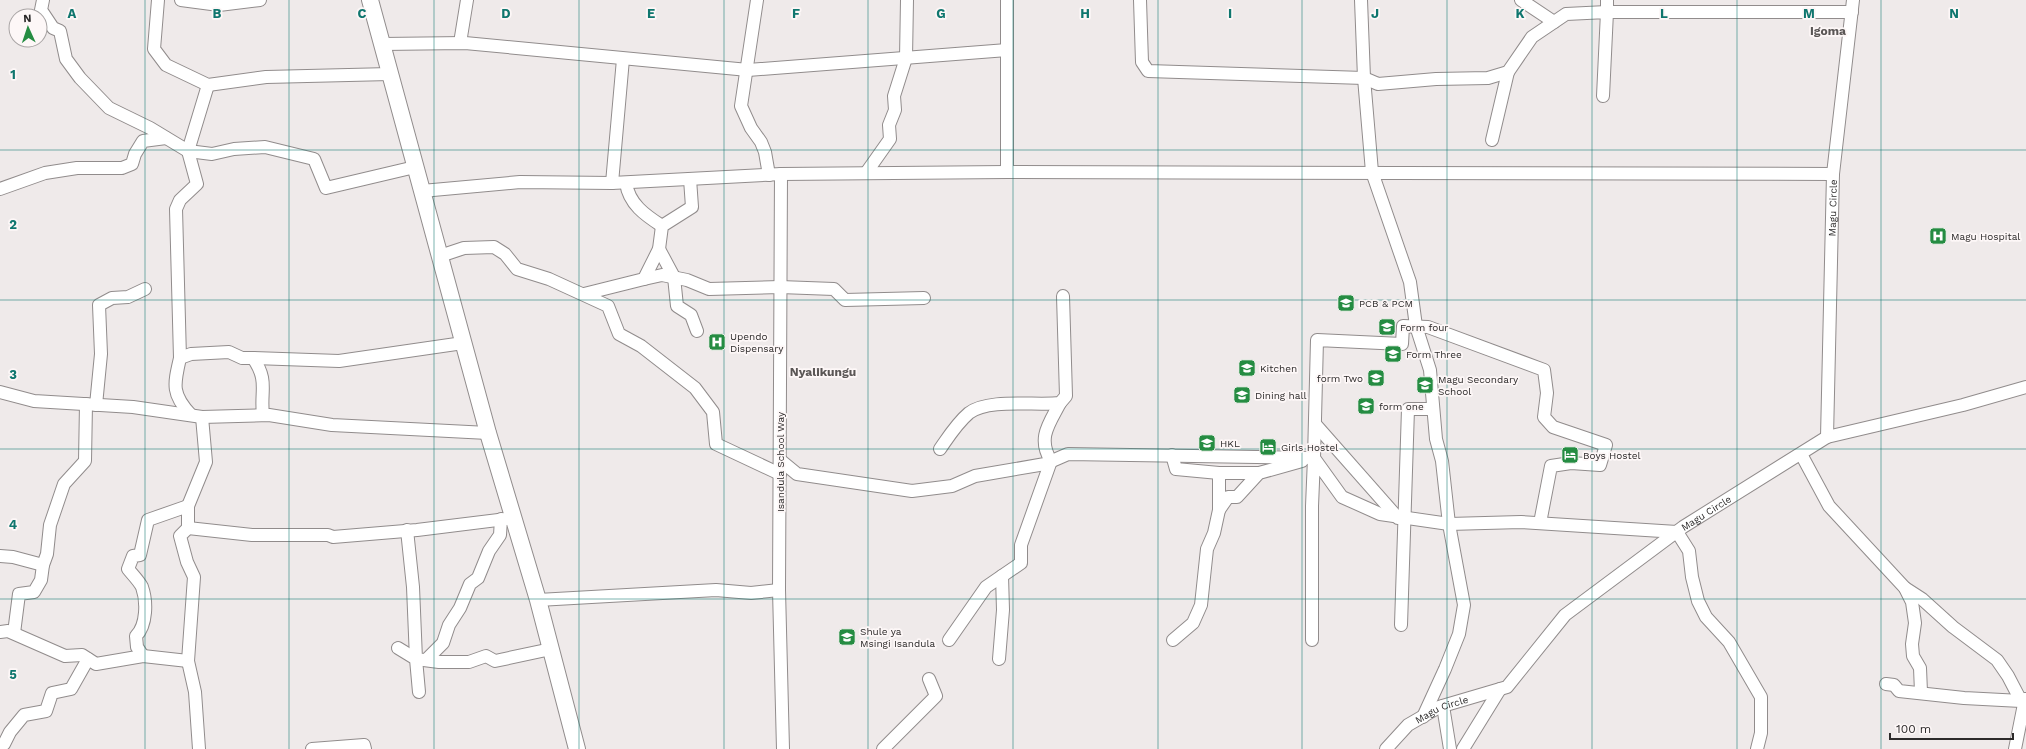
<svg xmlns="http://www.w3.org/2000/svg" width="2026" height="749" font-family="'Work Sans',sans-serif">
  <rect width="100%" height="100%" fill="#efeaea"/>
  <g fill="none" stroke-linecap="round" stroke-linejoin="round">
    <defs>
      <g id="minor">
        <path d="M43,0L41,10L53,28L60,31L66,59L80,78L109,108L150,128L188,151L212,154L234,149L265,147L314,159L326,188L415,167"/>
        <path d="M158,0L154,49L166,65L208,85L266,77L390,74"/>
        <path d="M181,0L219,5L260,0"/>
        <path d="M757,0L741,106L751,128L761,142L765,152L769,175"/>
        <path d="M1140,0L1142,62L1148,71L1364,78L1378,84L1436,79L1488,78L1508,72L1532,37L1566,14L1607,12L1603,96"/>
        <path d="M1361,0L1364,78L1372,172L1410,282L1416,326L1430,370L1436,439L1442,461L1449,524L1464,605L1459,634L1445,669L1423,717"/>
        <path d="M1521,0L1554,22"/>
        <path d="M1607,0V12H1852"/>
        <path d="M460,43L467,0"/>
        <path d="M382,44L465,43L748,70L1007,50"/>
        <path d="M1492,140L1508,72"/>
        <path d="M1007,172V0"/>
        <path d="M866,173L890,139L889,125L895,110L894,96L906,58L907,0"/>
        <path d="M781,174L779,590L783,749"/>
        <path d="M612,183L623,59"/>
        <path d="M626,183C629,204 645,215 662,226"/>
        <path d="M0,189L45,173L77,168H122L132,164L135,154L143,141L166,138"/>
        <path d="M422,191L520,182L612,183L781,174L1007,172L1833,174L1853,0"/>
        <path d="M659,249L674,277L677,306L691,315L697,331"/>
        <path d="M440,256L464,248L494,247L505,254L517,269L549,279L608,306L619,334L641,346L695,388L713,412L716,444L780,474"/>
        <path d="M644,279L662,275L687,280L709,289L780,287L834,289L845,300L924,298"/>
        <path d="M584,294L644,279L659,249L662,226L692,207L690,179"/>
        <path d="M180,358L176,209L180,200L197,184L188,151L208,85"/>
        <path d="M253,358L339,361L463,343"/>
        <path d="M0,392L34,401L133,407L202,417L269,415L332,425L488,433"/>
        <path d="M96,405L101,354L99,305L112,298L128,297L145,289"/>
        <path d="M191,415C171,394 174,384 180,358L191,354L229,352L242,358H253C269,381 260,391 263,415"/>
        <path d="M1315,424L1398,518"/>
        <path d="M1827,437L1963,405L2026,387"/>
        <path d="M940,449C949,436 957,423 969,413C989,398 1036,406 1060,403L1066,396L1063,296"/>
        <path d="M1801,454L1829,506L1905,588L1912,602L1915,623L1912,644L1913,656L1920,668L1921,692"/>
        <path d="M1172,455L1176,469L1219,473V510L1214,533L1207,549L1201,605L1193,623L1173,640"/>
        <path d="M1314,458L1317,340L1402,344L1403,326L1428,327L1544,370L1547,393L1544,417L1553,427L1606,445L1600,465L1571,463L1551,466L1540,523"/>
        <path d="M780,460L797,474L912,491L952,486L975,476L1045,464L1068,454L1314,458"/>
        <path d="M1219,473H1259"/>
        <path d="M1219,510L1228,497H1237L1259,473L1302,461"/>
        <path d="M188,528L252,535H328L333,537L417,530L514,518"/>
        <path d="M407,530L413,587L416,659L439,662H469L486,656L495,661L551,649"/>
        <path d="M0,556L13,557L43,565"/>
        <path d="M1905,588L1922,599L1953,627L1997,660L2008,676L2021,701"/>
        <path d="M538,600L716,590L751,593L779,590"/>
        <path d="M1401,625L1408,409H1433"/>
        <path d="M0,632L8,631L65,656L82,655L96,664L143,656L188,661"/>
        <path d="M14,633L19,594L34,592L41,580L43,565L47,554L50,525L64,484L85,461L86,404"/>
        <path d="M949,640L986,587L1002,576"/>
        <path d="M1312,640V506L1314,458L1342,497L1380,514L1449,524L1521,522L1677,532L1689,551L1692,577L1698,601L1706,617L1729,642L1761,697V733L1757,749"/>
        <path d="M398,648L416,659L419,692"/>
        <path d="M143,656L137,647L136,636C147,625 147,601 142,587C139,581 132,574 128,569L133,556L140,555L148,520L188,506"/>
        <path d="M999,659L1003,610L1002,576L1021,563V545L1051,461C1037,438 1049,424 1060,403"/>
        <path d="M426,660L443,643L449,625L460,608L470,584L478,578L489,551L500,535L501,519"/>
        <path d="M1886,684L1894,685L1899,691L1964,698L2021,701L2026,699"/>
        <path d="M1443,706L1450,749"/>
        <path d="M0,745L4,744L10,732L24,715L46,711L52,693L71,689L88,659"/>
        <path d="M199,749L195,692L188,661L194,577L187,562L180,536L188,528V506L206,462L202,417"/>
        <path d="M312,749L364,745L365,749"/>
        <path d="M883,749L936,696L929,679"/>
        <path id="s1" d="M1386,749L1408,725L1439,707L1507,687L1565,615L1683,527L1827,437L1833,174"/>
        <path d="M1463,749L1500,689"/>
        <path d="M2015,749L2025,699"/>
      </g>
      <path id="major" d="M370,0L488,433L538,600L577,749"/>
    </defs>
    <!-- minor casing -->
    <use href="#minor" stroke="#918c8c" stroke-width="14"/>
    <!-- major casing -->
    <use href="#major" stroke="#918c8c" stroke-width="18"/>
    <!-- minor -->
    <use href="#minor" stroke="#fff" stroke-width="12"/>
    <!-- major -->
    <use href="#major" stroke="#fff" stroke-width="16"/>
  </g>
  <!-- grid -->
  <path fill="none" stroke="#0f766e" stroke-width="1" stroke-opacity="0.55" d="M145,0V749M289,0V749M434,0V749M579,0V749M724,0V749M868,0V749M1013,0V749M1158,0V749M1302,0V749M1447,0V749M1592,0V749M1737,0V749M1881,0V749M0,150H2026M0,300H2026M0,449H2026M0,599H2026"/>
  <!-- icons -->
  <defs>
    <symbol id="hospital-square" viewBox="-11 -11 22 22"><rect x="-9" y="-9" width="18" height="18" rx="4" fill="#258c42" stroke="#fdf7f7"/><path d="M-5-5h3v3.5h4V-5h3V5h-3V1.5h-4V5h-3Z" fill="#fff"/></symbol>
    <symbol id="school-square" viewBox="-11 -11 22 22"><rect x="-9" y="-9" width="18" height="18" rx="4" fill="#258c42" stroke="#fdf7f7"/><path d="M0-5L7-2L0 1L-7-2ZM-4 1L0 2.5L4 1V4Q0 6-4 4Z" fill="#fff"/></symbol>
    <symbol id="hotel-square" viewBox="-11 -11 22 22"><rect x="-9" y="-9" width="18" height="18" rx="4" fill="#258c42" stroke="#fdf7f7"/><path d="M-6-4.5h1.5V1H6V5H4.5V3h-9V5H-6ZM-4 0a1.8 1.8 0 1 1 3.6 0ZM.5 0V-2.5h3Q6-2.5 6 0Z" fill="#fff"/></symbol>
  </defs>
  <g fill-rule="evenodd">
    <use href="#hospital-square" x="1928" y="226" width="20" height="20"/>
    <use href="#school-square" x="1336" y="293" width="20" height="20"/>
    <use href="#school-square" x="1377" y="317" width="20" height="20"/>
    <use href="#hospital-square" x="707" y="332" width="20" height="20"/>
    <use href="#school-square" x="1383" y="344" width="20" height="20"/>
    <use href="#school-square" x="1237" y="358" width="20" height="20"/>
    <use href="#school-square" x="1366" y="368" width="20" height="20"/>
    <use href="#school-square" x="1415" y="375" width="20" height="20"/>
    <use href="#school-square" x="1232" y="385" width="20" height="20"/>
    <use href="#school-square" x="1356" y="396" width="20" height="20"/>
    <use href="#school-square" x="1197" y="433" width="20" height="20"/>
    <use href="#hotel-square" x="1258" y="437" width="20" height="20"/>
    <use href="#hotel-square" x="1560" y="445" width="20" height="20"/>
    <use href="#school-square" x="837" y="627" width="20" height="20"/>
  </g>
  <g text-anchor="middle" stroke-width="3.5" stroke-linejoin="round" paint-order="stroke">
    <!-- street labels -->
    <g font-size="10" fill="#2c2a2a" stroke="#fdf7f7">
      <text dy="4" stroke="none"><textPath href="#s1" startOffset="778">Magu Circle</textPath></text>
      <text transform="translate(780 462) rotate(-90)" y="4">Isandula School Way</text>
      <text dy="4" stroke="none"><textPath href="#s1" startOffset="406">Magu Circle</textPath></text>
      <text dy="4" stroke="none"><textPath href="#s1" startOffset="70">Magu Circle</textPath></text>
    </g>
    <!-- poi labels -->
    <g font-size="10" fill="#2c2a2a" stroke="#fdf7f7" text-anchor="start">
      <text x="1951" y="240">Magu Hospital</text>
      <text x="1359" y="307">PCB &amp; PCM</text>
      <text x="1400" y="331">Form four</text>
      <text x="730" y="340">Upendo<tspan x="730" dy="12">Dispensary</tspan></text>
      <text x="1406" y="358">Form Three</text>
      <text x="1260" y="372">Kitchen</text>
      <text x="1363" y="382" text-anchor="end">form Two</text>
      <text x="1438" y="383">Magu Secondary<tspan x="1438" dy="12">School</tspan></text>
      <text x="1255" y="399">Dining hall</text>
      <text x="1379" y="410">form one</text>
      <text x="1220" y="447">HKL</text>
      <text x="1281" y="451">Girls Hostel</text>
      <text x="1583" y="459">Boys Hostel</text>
      <text x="860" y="635">Shule ya<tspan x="860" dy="12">Msingi Isandula</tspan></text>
    </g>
    <!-- quarter labels -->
    <g font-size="12" font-weight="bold" fill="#5a5655" stroke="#fdf7f7">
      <text x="1828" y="35">Igoma</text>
      <text x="823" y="376">Nyalikungu</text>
    </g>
  </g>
  <g font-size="13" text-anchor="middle" font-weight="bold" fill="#0f766e" stroke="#fdf7f7" stroke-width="3.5" stroke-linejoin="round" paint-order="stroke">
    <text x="72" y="18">A</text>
    <text x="217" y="18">B</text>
    <text x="362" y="18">C</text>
    <text x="506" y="18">D</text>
    <text x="651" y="18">E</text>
    <text x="796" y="18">F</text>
    <text x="941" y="18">G</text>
    <text x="1085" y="18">H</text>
    <text x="1230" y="18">I</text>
    <text x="1375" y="18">J</text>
    <text x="1520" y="18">K</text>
    <text x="1664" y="18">L</text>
    <text x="1809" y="18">M</text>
    <text x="1954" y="18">N</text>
    <text x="13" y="79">1</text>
    <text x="13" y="229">2</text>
    <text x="13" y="379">3</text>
    <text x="13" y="529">4</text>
    <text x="13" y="679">5</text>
  </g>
  <!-- north arrow -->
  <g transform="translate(28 28) rotate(357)"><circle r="19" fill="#fdf7f7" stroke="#a9a5a5"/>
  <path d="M0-3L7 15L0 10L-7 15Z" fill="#258c42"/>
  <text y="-6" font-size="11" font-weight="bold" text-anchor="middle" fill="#2c2a2a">N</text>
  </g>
  <!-- scale -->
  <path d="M1890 733v6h123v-6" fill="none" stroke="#2c2a2a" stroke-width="2"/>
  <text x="1896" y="733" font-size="12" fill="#2c2a2a" stroke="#fdf7f7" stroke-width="3" paint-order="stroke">100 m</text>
</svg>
